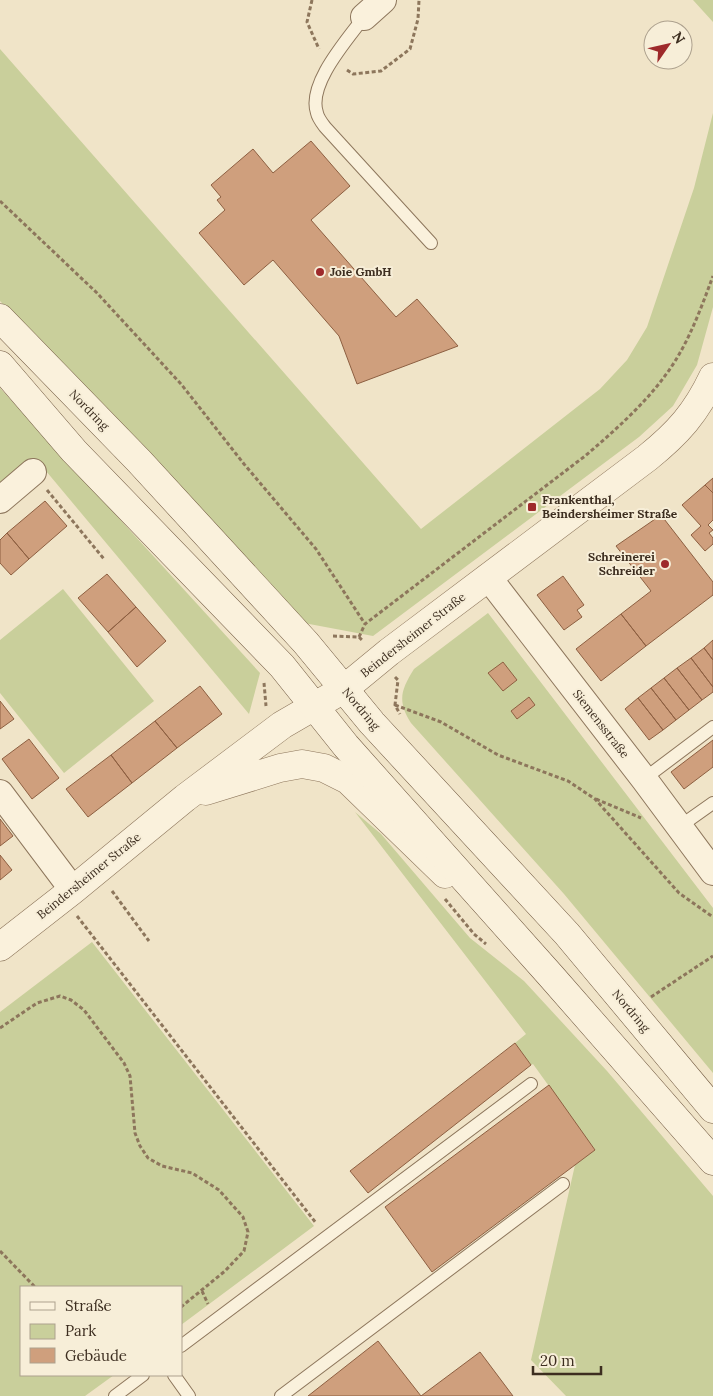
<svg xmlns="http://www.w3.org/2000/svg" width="713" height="1396" font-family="Lora,serif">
  <rect width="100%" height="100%" fill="#f0e4c8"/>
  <!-- green -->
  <path fill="#c9cf9b" d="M693,0H713V22Z
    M0,49L421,529L600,389L627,360L647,327L694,188L713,113V307L697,365L673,406L639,437L373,636L304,623L148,453L0,301Z
    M0,388L260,673L249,714L46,471L0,510Z
    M63,589L154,701L64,773L0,693V640Z
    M488,613L713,908V1073L564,894L411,723C397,701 401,690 414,669Z
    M355,812L381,834L470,938L524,981L607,1071L713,1196V1396H566L531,1360L575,1165L595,1150L533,1064L531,1065L515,1043L526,1034Z
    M92,942L314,1226L181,1325V1287H21V1375H114L85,1396H0V1012Z"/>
  <!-- building -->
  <path fill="#cf9f7d" stroke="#8d5f41" d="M311,141L350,186L311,220L396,317L417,299L458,346L357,384L339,336L273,260L244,285L199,233L225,210L217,200L221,197L211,185L253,149L273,173Z
    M713,478V493L705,485Z
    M705,485L713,493V520L708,525L713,530L709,533L713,538V544L705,551L691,535L701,526L682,505Z
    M45,501L67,526L29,559L7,533Z
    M661,515L713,582V595L646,646L621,614L651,591L616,546Z
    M7,533L29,559L11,575L0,563V540Z
    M107,574L136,607L108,632L78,598Z
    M563,576L584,605L577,610L582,617L564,630L537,595Z
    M136,607L166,641L137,667L108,632Z
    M621,614L646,646L601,681L576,649Z
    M713,640V660L704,648Z
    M704,648L713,660V687L691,658Z
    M691,658L713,687V692L702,700L677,668Z
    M503,662L517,680L503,691L488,673Z
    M677,668L702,700L689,710L664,678Z
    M664,678L689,710L676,720L651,688Z
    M200,686L222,714L177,748L155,721Z
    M651,688L676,720L663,730L638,698Z
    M529,697L535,705L517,719L511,711Z
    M638,698L663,730L649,740L625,709Z
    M0,701L14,719L0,729Z
    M155,721L177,748L132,783L111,755Z
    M29,739L59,778L32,799L2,759Z
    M713,740V767L684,789L671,772Z
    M111,755L132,783L88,817L66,789Z
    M0,819L13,836L0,846Z
    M0,855L12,870L0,880Z
    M515,1043L531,1065L368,1193L350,1171Z
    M549,1085L595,1150L432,1272L385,1207Z
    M378,1341L421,1396L480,1352L513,1396H308Z"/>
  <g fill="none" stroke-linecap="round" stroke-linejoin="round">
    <defs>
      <path id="service" d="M364,17C348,39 307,84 317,113C318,118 322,123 325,127L431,243
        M644,779L713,727
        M679,827L713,803
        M181,1346L531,1084
        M174,1375L189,1396
        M115,1396L143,1375
        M281,1396L563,1184"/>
      <path id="minor" d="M364,17L383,0
        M0,500L33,472
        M488,577L644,779L713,872
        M0,793L73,890"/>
      <path id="tertiary" d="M206,791L280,768L302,764L324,768L348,780L445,874
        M0,947L73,890L185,798L282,725L344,689L389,652L647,458C678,433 696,413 713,377"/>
      <path id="secondary" d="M0,318L139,461L306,643L372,723L567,934L713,1109
        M0,365L74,451L282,666L346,746L551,976L713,1161"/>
    </defs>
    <!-- service casing -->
    <use href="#service" stroke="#8d765c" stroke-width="14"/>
    <!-- minor casing -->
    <use href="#minor" stroke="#8d765c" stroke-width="28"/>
    <!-- tertiary casing -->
    <use href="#tertiary" stroke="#8d765c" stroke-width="29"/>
    <!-- secondary casing -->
    <use href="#secondary" stroke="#6f573f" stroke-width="29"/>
    <!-- path -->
    <path stroke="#8d765c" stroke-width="3" stroke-dasharray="4 2.5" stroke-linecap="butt" d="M312,0L307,22L319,49
      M347,70L353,74L381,71L410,49L418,19L419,0
      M0,201L97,293L181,384L244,464L316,549L365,624
      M47,490L104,559
      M333,636L359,637L363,641
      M359,637L365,624L585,456C619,427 654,396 677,358C692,333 703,303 713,276
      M395,677L398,680L395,705L400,714
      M264,683L266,706
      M395,705L441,722L498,755L568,781L595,799L679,893L713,917
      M596,799L641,818
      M112,891L149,941
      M445,899L474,934L486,944
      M77,916L316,1223
      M651,997L713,956
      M0,1028L37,1003L60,996L71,1000L84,1010L124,1063L130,1076L135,1133L140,1146L148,1158L162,1166L192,1173L219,1190L243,1217L248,1232L244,1251L225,1271L181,1307
      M0,1251L35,1287
      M202,1291L208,1304"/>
    <!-- service -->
    <use href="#service" stroke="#faf1dc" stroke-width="12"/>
    <!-- minor -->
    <use href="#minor" stroke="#faf1dc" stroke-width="26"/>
    <!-- tertiary -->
    <use href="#tertiary" stroke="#faf1dc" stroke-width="28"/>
    <!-- secondary -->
    <use href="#secondary" stroke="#faf1dc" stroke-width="28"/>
  </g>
  <!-- markers -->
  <g fill="#9e2a2b" stroke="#f7eed8" stroke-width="2">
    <circle cx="320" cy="272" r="5"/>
    <rect x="527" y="502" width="10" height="10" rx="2.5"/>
    <circle cx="665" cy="564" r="5"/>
  </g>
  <g text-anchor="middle" stroke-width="4" stroke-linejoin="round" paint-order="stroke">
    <!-- poi labels -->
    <g font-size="12" font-weight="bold" fill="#3d2e20" stroke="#f7eed8" text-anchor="start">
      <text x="330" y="276">Joie GmbH</text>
      <text x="542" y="504">Frankenthal,<tspan x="542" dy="14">Beindersheimer Straße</tspan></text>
      <text x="655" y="561" text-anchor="end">Schreinerei<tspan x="655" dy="14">Schreider</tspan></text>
    </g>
    <!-- street labels -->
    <g font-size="12" fill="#3d2e20" stroke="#f7eed8">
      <text transform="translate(89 410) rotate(46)" y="4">Nordring</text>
      <text transform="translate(413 635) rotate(-38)" y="4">Beindersheimer Straße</text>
      <text transform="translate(361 709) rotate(50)" y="4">Nordring</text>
      <text transform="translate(601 724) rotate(52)" y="4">Siemensstraße</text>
      <text transform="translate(89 876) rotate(-39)" y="4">Beindersheimer Straße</text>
      <text transform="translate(631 1011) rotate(50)" y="4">Nordring</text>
    </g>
  </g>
  <!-- legend -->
  <rect x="20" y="1286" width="162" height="90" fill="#f7eed8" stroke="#ada18e"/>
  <rect x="30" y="1302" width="25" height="8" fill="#faf1dc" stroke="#ada18e"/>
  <text x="65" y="1311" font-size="15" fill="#3d2e20">Straße</text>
  <rect x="30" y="1324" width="25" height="15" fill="#c9cf9b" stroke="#ada18e"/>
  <text x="65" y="1336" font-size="15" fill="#3d2e20">Park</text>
  <rect x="30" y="1348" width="25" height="15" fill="#cf9f7d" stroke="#ada18e"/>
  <text x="65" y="1361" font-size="15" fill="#3d2e20">Gebäude</text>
  <!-- north arrow -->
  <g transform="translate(668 45) rotate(56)"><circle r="24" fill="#f7eed8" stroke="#ada18e"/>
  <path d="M0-4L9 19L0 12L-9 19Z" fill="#9e2a2b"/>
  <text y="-8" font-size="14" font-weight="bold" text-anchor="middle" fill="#3d2e20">N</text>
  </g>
  <!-- scale -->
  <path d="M533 1366v8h68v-8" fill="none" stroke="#3d2e20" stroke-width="2.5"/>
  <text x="540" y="1366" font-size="15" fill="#3d2e20" stroke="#f7eed8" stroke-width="4" paint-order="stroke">20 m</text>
</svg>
